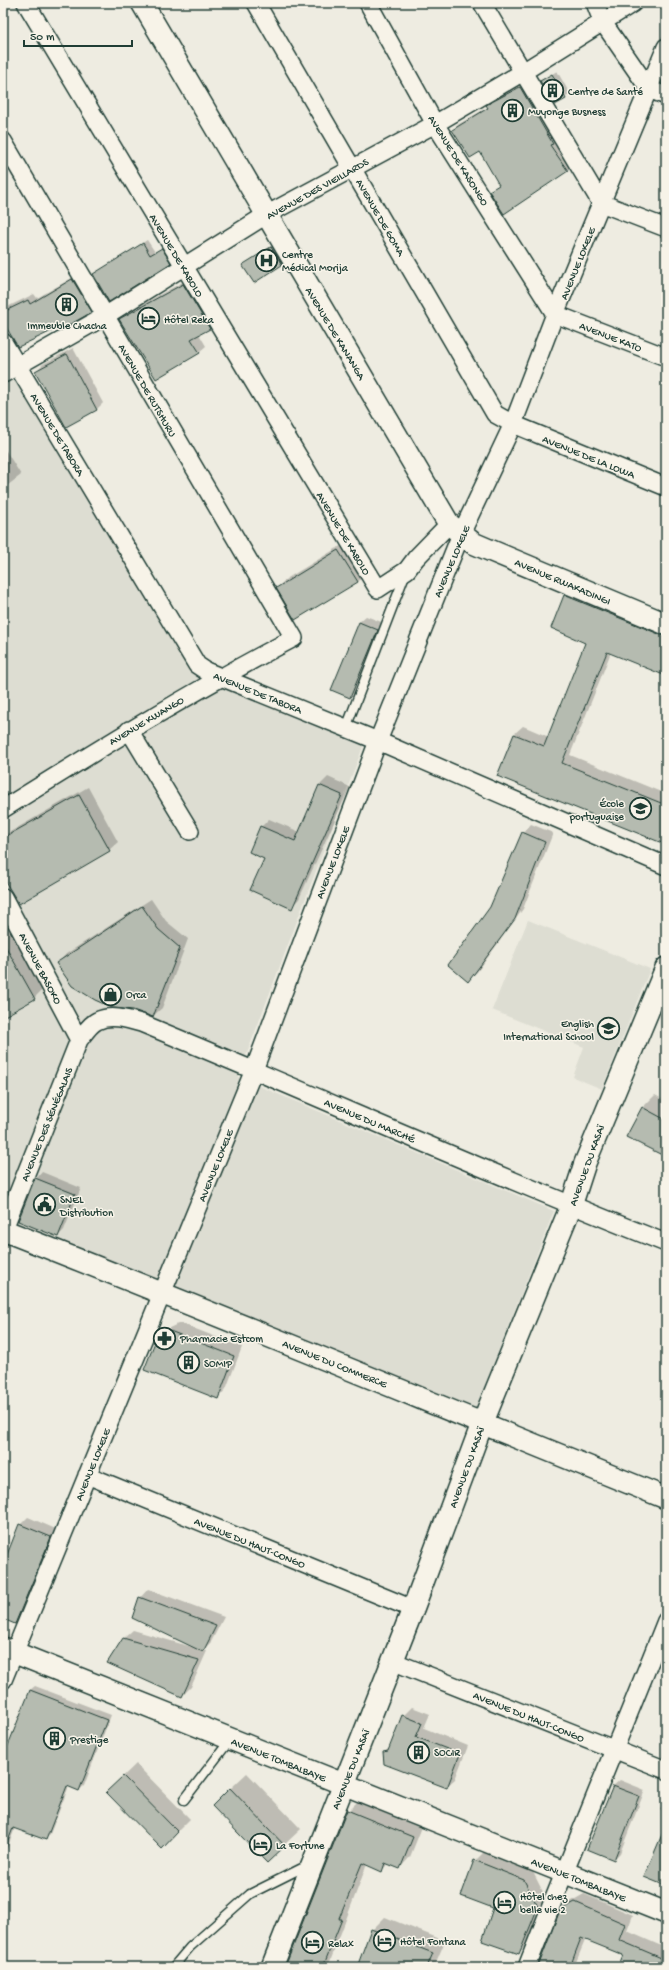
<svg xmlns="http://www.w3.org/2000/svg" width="669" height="1970" font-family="'Gochi Hand',sans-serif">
  <rect width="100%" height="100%" fill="#eeece1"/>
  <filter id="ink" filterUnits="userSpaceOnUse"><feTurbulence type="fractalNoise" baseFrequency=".025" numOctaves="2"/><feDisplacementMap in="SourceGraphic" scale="8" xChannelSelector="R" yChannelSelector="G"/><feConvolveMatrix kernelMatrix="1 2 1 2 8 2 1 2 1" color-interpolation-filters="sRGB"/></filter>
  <g filter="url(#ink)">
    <!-- built -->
    <path fill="#ddddd2" d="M3,342L195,670L364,744L238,1077L554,1211L476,1408L3,1223Z
      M528,920L650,969L602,1089L573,1077L584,1047L492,1010Z"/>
    <!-- shadow -->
    <path fill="#0003" d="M557,71L570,94L555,104L541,81Z
      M526,82L573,165L567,171L491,192L500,184L480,150L453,130L459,124L488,107L493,100Z
      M147,240L155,252L166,245L174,258L170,262L94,275Z
      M275,243L286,260L254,282L244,265Z
      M79,274L97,305L91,311L58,327L3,319V311L7,307L34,294L37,298Z
      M190,278L216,322L210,328L199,334L206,346L199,352L120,319L127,313Z
      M73,348L103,403L97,409L66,426L36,371L43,364Z
      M3,446L21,475L3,489Z
      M347,542L366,573L358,582L277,588L286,579Z
      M574,588L666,626V675L611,652L570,755L666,794V838L662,842L514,734L523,726L549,737L586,642L565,596Z
      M366,616L384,623L357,690L350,697L359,622Z
      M328,777L350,787L299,899L291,907L265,858L261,827L269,819L300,832L320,785Z
      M88,787L118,842L109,850L3,876V836Z
      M531,824L553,833L523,909L477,972L468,980L491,908L523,833Z
      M151,899L166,921L188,939L162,1008L153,1016L58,963L66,954Z
      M6,923L43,989L34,998L3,1015V924Z
      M655,1095L666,1101V1150L662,1154L642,1108Z
      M42,1172L81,1188L64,1230L58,1236L36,1179Z
      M180,1323L242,1347L226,1389L218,1398L158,1338L167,1329Z
      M28,1517L58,1530L23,1615L15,1623L3,1618V1568L20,1525Z
      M148,1589L224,1617L211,1642L203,1650L207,1651L191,1687L182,1696L108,1663L124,1638L133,1630L192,1647L140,1598Z
      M35,1686L111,1715L84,1786L79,1790L69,1786L50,1834L46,1839L15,1828L3,1860V1761L30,1690Z
      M412,1707L430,1714L424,1728L468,1746L455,1779L446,1787L384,1753L391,1746L403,1716Z
      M136,1764L190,1819L162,1847L107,1792Z
      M247,1773L301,1829L284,1845L230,1789Z
      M620,1780L645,1790L620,1853L614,1859L588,1849L613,1786Z
      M666,1797V1813L660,1810Z
      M358,1801L422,1827L410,1857L400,1868L389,1863L382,1870L367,1864L328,1967H286L348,1811Z
      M484,1852L533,1872L546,1898L527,1945L518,1953L495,1908L475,1861Z
      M584,1894L633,1915L627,1931L666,1948V1967H619L624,1954L586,1938L574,1967H539L561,1911L570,1902Z
      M385,1917L445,1941L434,1967H358L372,1930Z"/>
    <!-- building -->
    <path fill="#b5bbb0" stroke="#1f3d34" d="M552,74L566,99L555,105L540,81Z
      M520,87L553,144L550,145L568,171L504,214L489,191L499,185L480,152L470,158L452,130L488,108L486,105Z
      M143,243L150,255L162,248L171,263L109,302L93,274Z
      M271,247L282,265L254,283L242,265Z
      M72,279L92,312L59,331L58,328L18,347L3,322V312L28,300L30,304Z
      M183,284L210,329L191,339L200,353L156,379L119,319Z
      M67,354L97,410L66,427L35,371Z
      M338,550L358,582L295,620L276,588Z
      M564,595L666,637V676L607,652L562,763L666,805V834L662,843L497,776L514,734L544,746L585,643L551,628Z
      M359,622L378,630L350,698L331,690Z
      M319,785L342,795L292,909L250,890L264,859L249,852L260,826L295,841Z
      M79,795L110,851L19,904L3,878V838Z
      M522,832L545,842L515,919L468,982L448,965L490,907Z
      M142,906L158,929L180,948L153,1017L133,1010L113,1008L95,1000L72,986L56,963Z
      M3,942L35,999L3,1017Z
      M642,1107L666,1120V1147L662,1155L626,1137Z
      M35,1178L75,1194L58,1237L18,1221Z
      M170,1331L234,1356L218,1399L144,1370L157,1337Z
      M19,1524L51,1537L15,1624L3,1619V1565Z
      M139,1597L216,1626L203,1652L132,1618Z
      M123,1638L199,1660L182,1697L107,1663Z
      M30,1690L107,1720L79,1791L67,1786L46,1840L13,1828L4,1852L3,1758Z
      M402,1715L422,1723L416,1737L460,1754L447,1788L384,1764L383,1752L388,1751Z
      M123,1776L178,1832L162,1849L106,1792Z
      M613,1786L639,1796L614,1860L587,1849Z
      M230,1788L285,1846L267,1863L212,1806Z
      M347,1810L413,1837L400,1869L385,1863L382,1872L362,1863L339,1919H342L323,1967H285Z
      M666,1825V1886L644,1877Z
      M474,1860L524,1880L538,1907L519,1954L482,1941L493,1908L461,1896Z
      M575,1902L625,1924L619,1940L666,1960V1967H618L623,1955L581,1938L570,1967H538L560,1910Z
      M371,1929L433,1953L427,1967H357Z"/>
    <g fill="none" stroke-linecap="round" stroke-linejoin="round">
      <defs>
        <path id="service" d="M346,728L405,575
          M184,1800L230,1740
          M173,1967L190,1947L250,1894L308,1865"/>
        <path id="minor" d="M26,3L378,589L407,570L416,558L449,524
          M256,3L495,414L513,424L666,487
          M368,3L435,124L555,314L666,357
          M482,3L601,203L666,228
          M595,3L602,21L649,89L666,96
          M3,141L294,638C194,690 99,749 3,809
          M3,342L197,665L206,671L378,741L666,866
          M3,374L105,316L266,215L435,124L523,72L633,3
          M129,730L190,831
          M3,897L79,1040
          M3,1231L79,1040C84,1034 90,1024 97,1021C110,1014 127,1019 141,1023C316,1095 489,1174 666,1243
          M87,1475L413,1609
          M392,1661L666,1770
          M3,1680L254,1070L378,741L461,534L513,424L555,314L666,47
          M527,1967C572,1851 620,1737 666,1621"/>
        <path id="tertiary" d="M142,3L449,524L473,543L487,549L666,624
          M3,1230C225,1317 445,1409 666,1498
          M3,1648L666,1913
          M272,1967L413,1609L482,1424L571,1206L585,1163L666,968"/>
      </defs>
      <!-- service casing -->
      <use href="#service" stroke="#1f3d34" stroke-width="11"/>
      <!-- minor casing -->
      <use href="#minor" stroke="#1f3d34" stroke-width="20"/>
      <!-- tertiary casing -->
      <use href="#tertiary" stroke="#1f3d34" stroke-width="24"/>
      <!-- service -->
      <use href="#service" stroke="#f7f3e8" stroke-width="8"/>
      <!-- minor -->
      <use href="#minor" stroke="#f7f3e8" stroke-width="17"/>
      <!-- tertiary -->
      <use href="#tertiary" stroke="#f7f3e8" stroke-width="21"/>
    </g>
  </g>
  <!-- icons -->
  <defs>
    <symbol id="building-ring" viewBox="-11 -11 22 22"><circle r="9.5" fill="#f7f3e8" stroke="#1f3d34" stroke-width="1.5"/><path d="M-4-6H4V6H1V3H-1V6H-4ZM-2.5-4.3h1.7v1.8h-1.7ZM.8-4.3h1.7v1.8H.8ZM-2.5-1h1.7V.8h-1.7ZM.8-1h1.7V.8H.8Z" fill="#1f3d34"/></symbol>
    <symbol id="hospital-ring" viewBox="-11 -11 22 22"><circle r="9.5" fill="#f7f3e8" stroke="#1f3d34" stroke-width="1.5"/><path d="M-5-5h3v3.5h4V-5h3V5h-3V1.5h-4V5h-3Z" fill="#1f3d34"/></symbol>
    <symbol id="hotel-ring" viewBox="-11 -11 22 22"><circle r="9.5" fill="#f7f3e8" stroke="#1f3d34" stroke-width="1.5"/><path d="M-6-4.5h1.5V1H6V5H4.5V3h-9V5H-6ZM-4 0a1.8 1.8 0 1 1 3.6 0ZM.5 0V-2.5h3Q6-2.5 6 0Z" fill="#1f3d34"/></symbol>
    <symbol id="school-ring" viewBox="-11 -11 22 22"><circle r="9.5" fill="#f7f3e8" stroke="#1f3d34" stroke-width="1.5"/><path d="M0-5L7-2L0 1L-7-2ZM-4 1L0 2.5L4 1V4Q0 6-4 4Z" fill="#1f3d34"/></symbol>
    <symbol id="shop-ring" viewBox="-11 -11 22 22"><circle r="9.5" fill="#f7f3e8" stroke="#1f3d34" stroke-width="1.5"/><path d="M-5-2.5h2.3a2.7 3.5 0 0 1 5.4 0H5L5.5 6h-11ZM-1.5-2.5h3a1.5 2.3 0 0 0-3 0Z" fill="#1f3d34"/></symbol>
    <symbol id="civic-ring" viewBox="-11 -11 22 22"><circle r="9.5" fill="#f7f3e8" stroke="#1f3d34" stroke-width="1.5"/><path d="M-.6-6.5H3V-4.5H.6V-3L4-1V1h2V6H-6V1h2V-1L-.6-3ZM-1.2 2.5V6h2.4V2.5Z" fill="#1f3d34"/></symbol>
    <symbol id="pharmacy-ring" viewBox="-11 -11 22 22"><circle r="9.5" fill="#f7f3e8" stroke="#1f3d34" stroke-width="1.5"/><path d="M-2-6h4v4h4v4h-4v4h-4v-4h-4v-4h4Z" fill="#1f3d34"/></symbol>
  </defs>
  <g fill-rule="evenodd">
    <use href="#building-ring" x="540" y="78" width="25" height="25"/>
    <use href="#building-ring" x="500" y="98" width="25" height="25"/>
    <use href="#hospital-ring" x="254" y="248" width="25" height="25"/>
    <use href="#building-ring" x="54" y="292" width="25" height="25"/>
    <use href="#hotel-ring" x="136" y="306" width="25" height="25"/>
    <use href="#school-ring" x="628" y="796" width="25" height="25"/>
    <use href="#shop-ring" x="98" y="982" width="25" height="25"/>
    <use href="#school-ring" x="596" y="1016" width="25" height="25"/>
    <use href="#civic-ring" x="32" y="1192" width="25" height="25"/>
    <use href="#pharmacy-ring" x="152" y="1326" width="25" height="25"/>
    <use href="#building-ring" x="176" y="1350" width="25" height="25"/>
    <use href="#building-ring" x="42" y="1726" width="25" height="25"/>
    <use href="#building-ring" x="406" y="1740" width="25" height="25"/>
    <use href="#hotel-ring" x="248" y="1832" width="25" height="25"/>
    <use href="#hotel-ring" x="492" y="1890" width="25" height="25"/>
    <use href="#hotel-ring" x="372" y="1928" width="25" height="25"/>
    <use href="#hotel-ring" x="300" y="1930" width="25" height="25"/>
  </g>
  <g text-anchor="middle" stroke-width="3" stroke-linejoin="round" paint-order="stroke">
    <!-- poi labels -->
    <g font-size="11" fill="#1f3d34" stroke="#f7f3e8" text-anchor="start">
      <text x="568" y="95">Centre de Santé</text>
      <text x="528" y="115">Muyonge Busness</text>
      <text x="282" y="258">Centre<tspan x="282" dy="13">Médical Morija</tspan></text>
      <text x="164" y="323">Hôtel Reka</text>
      <text x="67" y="329" text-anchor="middle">Immeuble Chacha</text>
      <text x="624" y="807" text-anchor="end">École<tspan x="624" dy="13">portuguaise</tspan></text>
      <text x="126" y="998">Orca</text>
      <text x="594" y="1027" text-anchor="end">English<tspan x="594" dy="13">International School</tspan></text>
      <text x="60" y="1203">SNEL<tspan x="60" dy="13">Distribution</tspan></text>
      <text x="180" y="1342">Pharmacie Estcom</text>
      <text x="204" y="1367">SOMIP</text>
      <text x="70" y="1743">Prestige</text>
      <text x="434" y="1756">SOCIR</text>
      <text x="276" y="1849">La Fortune</text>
      <text x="520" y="1900">Hôtel chez<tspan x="520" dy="13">belle vie 2</tspan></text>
      <text x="400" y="1945">Hôtel Fontana</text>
      <text x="328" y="1947">Relax</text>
    </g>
    <!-- street labels -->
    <g font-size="11" fill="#1f3d34" stroke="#f7f3e8">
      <text transform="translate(459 160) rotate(58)" y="4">AVENUE DE KASONGO</text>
      <text transform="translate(317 188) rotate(-29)" y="4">AVENUE DES VIEILLARDS</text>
      <text transform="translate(381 217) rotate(60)" y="4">AVENUE DE GOMA</text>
      <text transform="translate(177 255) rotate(59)" y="4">AVENUE DE KABOLO</text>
      <text transform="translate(577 263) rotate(-68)" y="4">AVENUE LOKELE</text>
      <text transform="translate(336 333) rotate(59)" y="4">AVENUE DE KANANGA</text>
      <text transform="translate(611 336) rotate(21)" y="4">AVENUE KATO</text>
      <text transform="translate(148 390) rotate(60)" y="4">AVENUE DE RUTSHURU</text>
      <text transform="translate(58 434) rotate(59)" y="4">AVENUE DE TABORA</text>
      <text transform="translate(589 456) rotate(22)" y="4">AVENUE DE LA LOWA</text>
      <text transform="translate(344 533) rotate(59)" y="4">AVENUE DE KABOLO</text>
      <text transform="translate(451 561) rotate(-67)" y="4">AVENUE LOKELE</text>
      <text transform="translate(563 581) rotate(23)" y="4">AVENUE RWAKADINGI</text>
      <text transform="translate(258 692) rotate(22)" y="4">AVENUE DE TABORA</text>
      <text transform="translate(146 720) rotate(-31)" y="4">AVENUE KWANGO</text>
      <text transform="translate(332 862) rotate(-69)" y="4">AVENUE LOKELE</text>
      <text transform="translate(41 968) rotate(62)" y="4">AVENUE BASOKO</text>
      <text transform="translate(370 1120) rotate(23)" y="4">AVENUE DU MARCHÉ</text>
      <text transform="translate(46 1124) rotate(-68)" y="4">AVENUE DES SÉNÉGALAIS</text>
      <text transform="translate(215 1165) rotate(-68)" y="4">AVENUE LOKELE</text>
      <text transform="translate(586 1165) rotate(-70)" y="4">AVENUE DU KASAÏ</text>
      <text transform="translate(335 1363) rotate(22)" y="4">AVENUE DU COMMERCE</text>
      <text transform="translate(92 1464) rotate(-68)" y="4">AVENUE LOKELE</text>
      <text transform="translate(466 1467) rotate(-70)" y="4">AVENUE DU KASAÏ</text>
      <text transform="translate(250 1542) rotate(22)" y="4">AVENUE DU HAUT-CONGO</text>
      <text transform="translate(529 1716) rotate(22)" y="4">AVENUE DU HAUT-CONGO</text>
      <text transform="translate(279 1759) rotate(22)" y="4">AVENUE TOMBALBAYE</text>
      <text transform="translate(350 1769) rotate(-68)" y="4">AVENUE DU KASAÏ</text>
      <text transform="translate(579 1879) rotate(22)" y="4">AVENUE TOMBALBAYE</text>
    </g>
  </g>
  <!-- margin -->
  <rect width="669" height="1970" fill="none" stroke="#f7f3e8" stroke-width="16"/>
  <rect x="8" y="8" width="653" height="1954" fill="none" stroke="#1f3d34" stroke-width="1.5" filter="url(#ink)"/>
  <!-- scale -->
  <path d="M24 40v6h108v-6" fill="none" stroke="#1f3d34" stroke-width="2"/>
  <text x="30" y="40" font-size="12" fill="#1f3d34" stroke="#f7f3e8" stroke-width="3" paint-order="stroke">50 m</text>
</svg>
